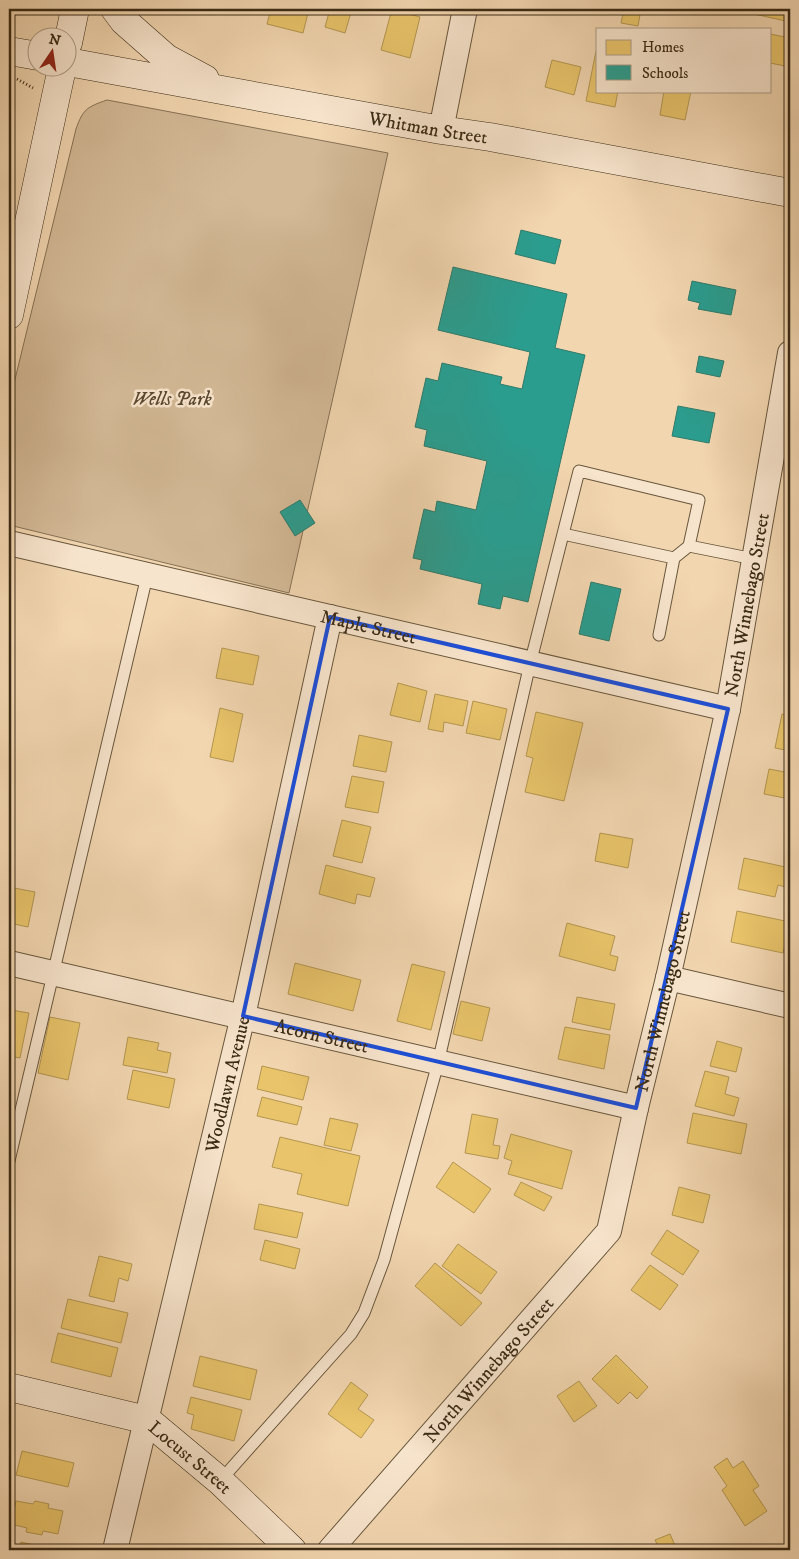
<svg xmlns="http://www.w3.org/2000/svg" width="799" height="1559" font-family="'IM FELL DW Pica',serif">
  <rect width="100%" height="100%" fill="#f2d6b0"/>
  <filter id="stains"><feTurbulence type="fractalNoise" baseFrequency=".004" numOctaves="4"/><feColorMatrix values="0 0 0 0 .2 0 0 0 0 .09 0 0 0 0 .02 0 0 0 .5 -.17"/></filter>
  <radialGradient id="worn" r=".72"><stop offset=".6" stop-color="#630" stop-opacity="0"/><stop offset="1" stop-color="#630" stop-opacity=".3"/></radialGradient>
  <!-- green -->
  <path fill="#d3b996" stroke="#867256" d="M107,100L388,153L289,593L9,525V404L76,129C83,109 87,107 107,100Z"/>
  <!-- homes -->
  <path fill="#e9c46a" stroke="#b49650" d="M271,9H309L303,33L267,24Z
    M330,9H352L345,33L325,27Z
    M392,9L420,17L410,58L381,50Z
    M624,9H641L638,26L621,23Z
    M746,9H790V22L745,12Z
    M770,34L790,38V67L770,63Z
    M596,51H598V91H618L615,107L586,101Z
    M552,60L581,67L574,95L545,87Z
    M664,91H691L685,120L660,115Z
    M222,648L259,656L253,685L216,678Z
    M398,683L427,691L420,722L390,715Z
    M435,694L468,701L463,726L444,722L443,732L428,729Z
    M473,701L507,709L500,740L466,733Z
    M220,708L243,714L233,762L210,757Z
    M536,712L583,723L564,801L525,792L533,758L526,756Z
    M782,714L790,716V751L775,748Z
    M359,735L392,742L386,772L353,766Z
    M769,769L790,773V799L764,794Z
    M352,776L384,782L378,813L345,807Z
    M342,820L371,827L362,863L333,856Z
    M600,833L633,839L628,868L595,861Z
    M744,858L790,868V888L778,885L775,897L738,889Z
    M326,865L375,878L370,897L357,894L355,904L319,894Z
    M9,887L35,892L28,927L9,923Z
    M737,911L790,922L783,953L731,942Z
    M567,923L615,936L610,955L618,957L615,971L559,956Z
    M295,963L361,980L353,1011L288,994Z
    M412,964L445,972L431,1030L397,1021Z
    M577,997L615,1004L610,1030L572,1022Z
    M461,1001L490,1008L482,1041L453,1034Z
    M11,1010L29,1013L20,1058L9,1056V1021Z
    M50,1017L80,1023L68,1080L38,1073Z
    M565,1027L610,1035L604,1069L558,1059Z
    M128,1037L159,1043L157,1050L171,1053L167,1073L123,1065Z
    M717,1041L742,1048L736,1072L710,1066Z
    M262,1066L309,1077L303,1100L257,1089Z
    M133,1070L175,1079L169,1108L127,1099Z
    M705,1071L729,1077L725,1094L739,1098L734,1116L695,1106Z
    M262,1097L302,1107L297,1125L257,1116Z
    M693,1113L747,1124L741,1154L687,1143Z
    M472,1114L498,1119L493,1145L500,1146L498,1159L465,1153Z
    M330,1118L358,1124L351,1151L324,1145Z
    M511,1134L572,1151L562,1189L508,1174L512,1161L504,1158Z
    M280,1137L360,1156L348,1206L297,1194L302,1174L272,1167Z
    M453,1162L491,1189L474,1213L436,1187Z
    M521,1182L552,1197L544,1211L514,1195Z
    M679,1187L710,1195L703,1223L672,1215Z
    M259,1204L303,1213L297,1238L254,1229Z
    M667,1230L699,1251L683,1275L651,1254Z
    M265,1240L300,1249L295,1269L260,1260Z
    M458,1244L497,1272L481,1294L442,1266Z
    M99,1256L132,1264L128,1281L119,1278L114,1302L89,1296Z
    M435,1263L482,1303L461,1326L415,1286Z
    M650,1265L678,1285L660,1310L631,1290Z
    M68,1299L128,1313L121,1343L61,1328Z
    M58,1333L118,1348L111,1377L51,1362Z
    M616,1355L648,1387L637,1399L630,1392L618,1404L592,1379Z
    M200,1356L257,1370L250,1400L193,1386Z
    M579,1381L597,1406L574,1422L557,1396Z
    M351,1382L368,1395L358,1409L374,1420L361,1438L328,1414Z
    M191,1397L242,1410L234,1441L191,1429L194,1415L187,1413Z
    M22,1451L74,1463L68,1487L16,1475Z
    M727,1458L733,1468L743,1461L759,1486L753,1490L767,1511L745,1526L722,1490L727,1486L714,1467Z
    M16,1501L33,1504L35,1501L49,1504L48,1508L63,1511L58,1534L43,1531L42,1535L26,1532L27,1528L11,1524Z
    M670,1534L677,1550H660L655,1540Z
    M21,1542L56,1550H9V1544L20,1546Z"/>
  <!-- schools -->
  <path fill="#2a9d8f" stroke="#2f7b6a" d="M521,230L561,240L555,264L515,254Z
    M453,267L567,294L555,348L585,355L528,602L503,596L500,609L478,604L482,584L420,569L422,560L413,558L424,509L435,512L437,501L476,510L487,461L424,446L427,430L415,427L426,378L438,381L442,363L502,377L500,384L522,389L530,352L438,330Z
    M692,281L736,290L731,315L698,309L700,303L688,300Z
    M699,356L724,361L720,377L696,372Z
    M678,406L715,413L709,443L672,436Z
    M300,500L315,523L295,536L280,512Z
    M591,582L621,589L609,641L579,634Z"/>
  <g fill="none" stroke-linecap="round" stroke-linejoin="round">
    <defs>
      <path id="lane" d="M563,534L674,558L689,546
        M659,635L674,558
        M9,1161L147,576
        M220,1481L351,1334L364,1313L384,1260L438,1063L530,664L579,471L699,500L689,546L754,559"/>
      <g id="street">
        <path d="M441,130L465,9"/>
        <path id="s1" d="M9,543L728,709"/>
        <path id="s2" d="M9,963L636,1108"/>
        <path d="M668,978L790,1006"/>
        <path id="s3" d="M115,1550L243,1016L330,617"/>
        <path id="s4" d="M330,1550L609,1231L636,1108L668,978L728,709L790,353"/>
      </g>
      <g id="secondary">
        <path d="M115,9L124,21L166,58L205,79"/>
        <path d="M68,43L75,9"/>
        <path d="M9,51L38,56"/>
        <path id="s5" d="M68,62L441,130L490,137L790,193"/>
        <path d="M9,315L62,68"/>
        <path id="s6" d="M9,1387L147,1420L220,1481L292,1550"/>
      </g>
    </defs>
    <!-- lane casing -->
    <use href="#lane" stroke="#68563c" stroke-width="13"/>
    <!-- street casing -->
    <use href="#street" stroke="#68563c" stroke-width="26"/>
    <!-- secondary casing -->
    <use href="#secondary" stroke="#3a2b15" stroke-width="29"/>
    <!-- path -->
    <path stroke="#3a2b15" stroke-width="3" stroke-dasharray="1 2.5" stroke-linecap="butt" d="M17,79L33,88"/>
    <!-- lane -->
    <use href="#lane" stroke="#f7e4cc" stroke-width="11"/>
    <!-- street -->
    <use href="#street" stroke="#f7e4cc" stroke-width="24"/>
    <!-- secondary -->
    <use href="#secondary" stroke="#f7e4cc" stroke-width="28"/>
  </g>
  <!-- marked area -->
  <path fill="none" stroke="#1d4ed8" stroke-width="4" stroke-linejoin="round" d="M330,617L728,709L636,1108L243,1016Z"/>
  <g text-anchor="middle" stroke-width="5" stroke-linejoin="round" paint-order="stroke">
    <!-- street labels -->
    <g font-size="19" fill="#3a2b15" stroke="#f7e4cc">
      <text dy="7" stroke="none"><textPath href="#s5" startOffset="366">Whitman Street</textPath></text>
      <text dy="7" stroke="none"><textPath href="#s4" startOffset="1065">North Winnebago Street</textPath></text>
      <text dy="7" stroke="none"><textPath href="#s1" startOffset="369">Maple Street</textPath></text>
      <text dy="7" stroke="none"><textPath href="#s4" startOffset="660">North Winnebago Street</textPath></text>
      <text dy="7" stroke="none"><textPath href="#s2" startOffset="321">Acorn Street</textPath></text>
      <text dy="7" stroke="none"><textPath href="#s3" startOffset="479">Woodlawn Avenue</textPath></text>
      <text dy="7" stroke="none"><textPath href="#s4" startOffset="240">North Winnebago Street</textPath></text>
      <text dy="7" stroke="none"><textPath href="#s6" startOffset="199">Locust Street</textPath></text>
    </g>
    <!-- park labels -->
    <g font-size="19" font-style="italic" fill="#59472f" stroke="#f7e4cc">
      <text x="172" y="405">Wells Park</text>
    </g>
  </g>
  <!-- margin -->
  <rect width="799" height="1559" fill="none" stroke="#f2d6b0" stroke-width="30"/>
  <rect x="10" y="10" width="779" height="1539" fill="none" stroke="#3a2b15" stroke-width="2.5"/>
  <rect x="15" y="15" width="769" height="1529" fill="none" stroke="#3a2b15"/>
  <!-- legend -->
  <rect x="596" y="28" width="175" height="65" fill="#f7e4cc" stroke="#ab9a83"/>
  <rect x="606" y="40" width="25" height="15" fill="#e9c46a" stroke="#ab9a83"/>
  <text x="642" y="52" font-size="15" fill="#3a2b15">Homes</text>
  <rect x="606" y="65" width="25" height="15" fill="#2a9d8f" stroke="#ab9a83"/>
  <text x="642" y="78" font-size="15" fill="#3a2b15">Schools</text>
  <!-- north arrow -->
  <g transform="translate(52 52) rotate(13)"><circle r="24" fill="#f7e4cc" stroke="#ab9a83"/>
  <path d="M0-4L9 19L0 12L-9 19Z" fill="#8f2418"/>
  <text y="-8" font-size="14" font-weight="bold" text-anchor="middle" fill="#3a2b15">N</text>
  </g>
  <rect width="100%" height="100%" filter="url(#stains)"/>
  <rect width="100%" height="100%" fill="url(#worn)"/>
</svg>
